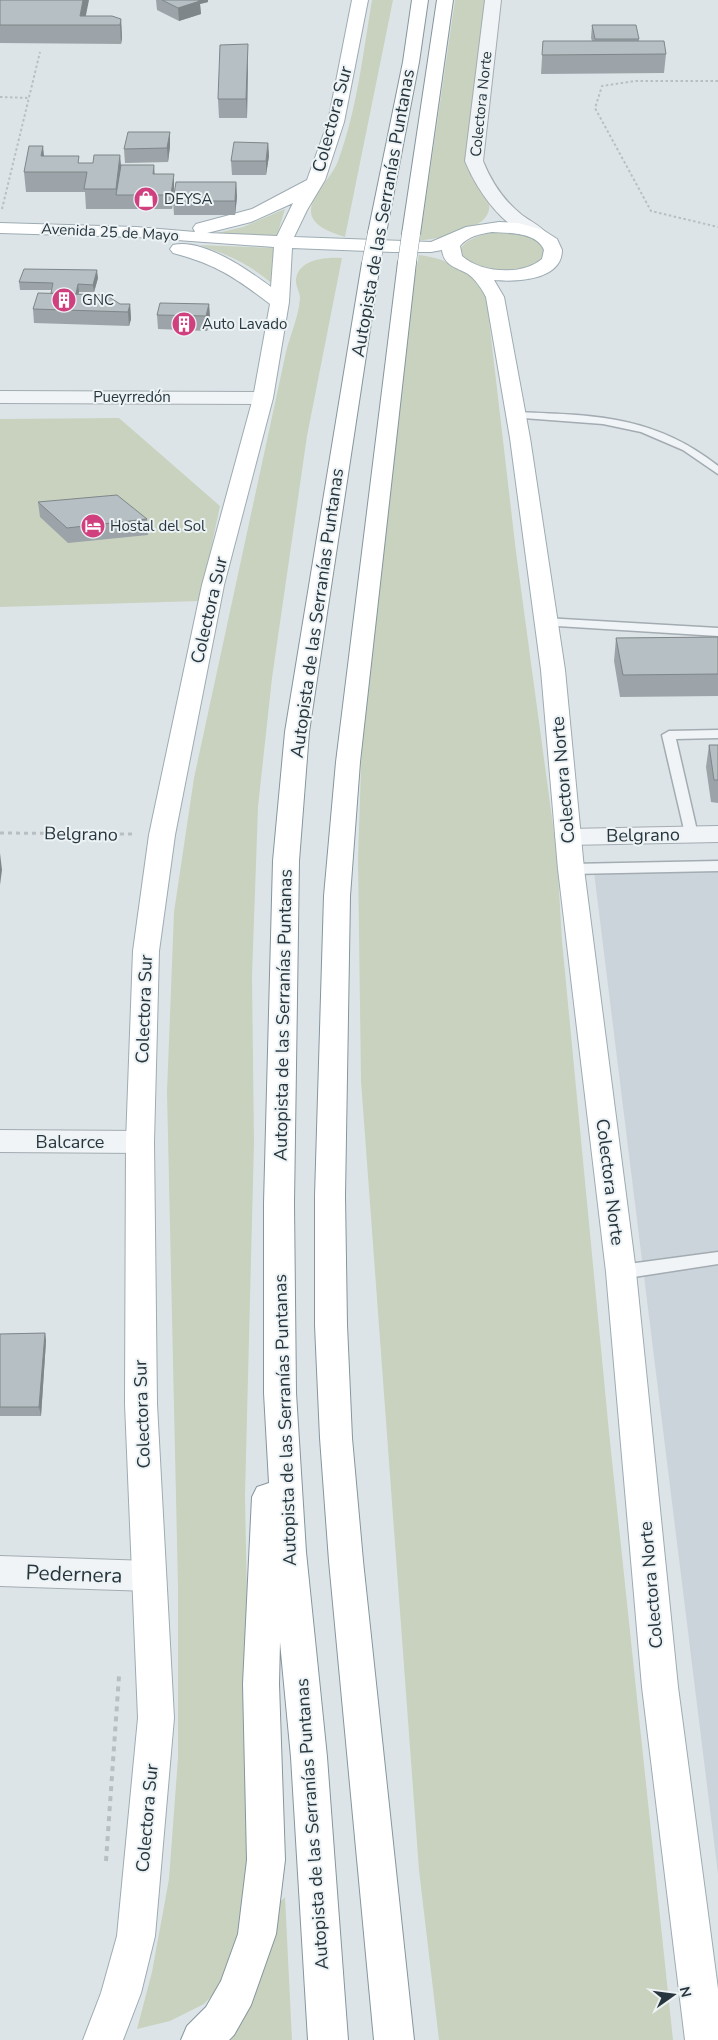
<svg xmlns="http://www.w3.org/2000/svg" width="718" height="2040" font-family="'Nunito Sans',sans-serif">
  <rect width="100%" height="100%" fill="#dde4e8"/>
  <!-- built -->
  <path fill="#cbd4da" d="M718,863V1874L593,864Z"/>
  <!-- green -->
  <path fill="#c9d2be" d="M372,0H393L345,237C334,233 311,227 311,211C311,195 333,176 338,161C357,110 363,53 372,0Z
    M455,0H486C481,42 476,84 472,126C471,135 466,156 468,164C472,180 497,197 487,215C478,231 437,240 420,240Z
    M285,209L277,235L274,237L209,235L243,227Z
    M495,232C504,232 514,232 522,234C580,249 515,287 472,263C442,247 480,234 495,232Z
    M200,245L276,248L275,286C249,264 233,257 200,245Z
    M419,255C446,258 482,273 487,303L516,552L557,855L562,941L609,1432L673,2040H439L419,1870L361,1081L358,859L363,709L403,336Z
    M342,258L307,436L272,678L258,807L252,976L254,1142L245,1496L251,1810L249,1909L225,1982L204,2004L170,2021L137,2029L152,1972L169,1879L178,1758V1587L167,1092L174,912L194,778L286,352C290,335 299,316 300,298C300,292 295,285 296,279C299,259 326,257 342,258Z
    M119,418L220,506L200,601L0,607V419Z
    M285,1897L292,2040H231L246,2012L273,1909Z"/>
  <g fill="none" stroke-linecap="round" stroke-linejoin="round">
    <defs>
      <path id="service" d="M514,412C592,415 654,415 718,466V474L683,450L641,432L603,424L510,417L508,415L510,413Z
        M545,618L718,628V636L541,625L539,622Z
        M718,730V738L676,739L698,835L696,838H686L662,735L669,731Z
        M718,861V871L571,874L566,872L564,869L566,866L571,864Z
        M718,1252V1264L621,1279L615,1277L613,1272L615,1267L621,1265Z"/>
      <path id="minor" d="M0,391L263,392L270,394L273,398L270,402L263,404L0,403Z
        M718,826V842L568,845L559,843L555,837L559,831L568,829Z
        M0,1130L140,1131L150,1134L154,1142L150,1150L140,1153L0,1152Z
        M0,1556L149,1561L161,1565L166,1576L161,1587L149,1591L0,1586Z"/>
      <path id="tertiary" d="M485,0H501L483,161C492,183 503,200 522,215C530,221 541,226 547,234L544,238L538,239C505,231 477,191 465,161Z"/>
      <path id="primary" d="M352,0H368L344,122L325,180L307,210L294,237L431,242L466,227L499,222L518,223L543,230L557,239L562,250C562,281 515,282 494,280L504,297L530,438L565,670L584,869L636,1272L678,1687L718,1989V2040H685L642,1687L606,1272L558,869L541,670L510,438L486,297C482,289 475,279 468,274C456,267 444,266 442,250L431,252H393L292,248L289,302L273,398L224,585L175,835L159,951L154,1142L157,1404L174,1718L155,1936L141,1993L123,2040H83L101,1993L117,1936L138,1718L125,1404L126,1142L133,951L149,835L202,585L253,398L270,304C235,277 215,264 173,253L170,249L173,245C203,238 248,270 271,287L274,247L136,237L0,233V223L136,227L195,232L193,228L196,224L252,209L307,180L328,122ZM293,203L277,236L207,233L251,222ZM492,232C508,233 537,232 544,250L542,259C522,276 481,273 462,256L460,246C468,236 480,234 492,232Z"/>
      <path id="trunk" d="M412,0H428L419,62L386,233L383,237L377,238L371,237L368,233L403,62Z
        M437,0H453L420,234L417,238L411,239L405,238L402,234Z
        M407,256L414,258L416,262L360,762L350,896L345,1196L347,1325L352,1438L363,1561L414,2040H374L329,1561L320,1438L315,1325V1196L324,896L336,762L398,262L400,258Z
        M371,257L378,259L380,263L309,732L299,861L294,1203L296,1393L306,1552L327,1757L348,2040H308L291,1757L280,1642L279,1684L285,1860L276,1934L251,2005L234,2035L229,2040H181L187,2026L206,2007L221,1981L238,1934L247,1860L243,1684L252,1497L257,1487L269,1483L264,1393V1203L273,861L285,732L362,263L364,259Z"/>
    </defs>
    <!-- service casing -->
    <use href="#service" stroke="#a3acb2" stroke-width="3"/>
    <!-- minor casing -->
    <use href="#minor" stroke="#a3acb2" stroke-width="2"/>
    <!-- tertiary casing -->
    <use href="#tertiary" stroke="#a3acb2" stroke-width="2"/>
    <!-- primary casing -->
    <use href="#primary" stroke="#9dacb3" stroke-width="2"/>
    <!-- trunk casing -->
    <use href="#trunk" stroke="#85969e" stroke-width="2"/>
    <!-- path-far2 -->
    <path stroke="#b8bfc2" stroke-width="2" stroke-dasharray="2.5 2.5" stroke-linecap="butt" d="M718,81H635L602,86L595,108L651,211L718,227
      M0,97L29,98
      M2,209L40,52"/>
    <!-- path-far1 -->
    <path stroke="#b8bfc2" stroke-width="3" stroke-dasharray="4 4" stroke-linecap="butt" d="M0,833L134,834"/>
    <!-- path -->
    <path stroke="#b8bfc2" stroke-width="4" stroke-dasharray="5 5" stroke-linecap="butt" d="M106,1861L119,1676"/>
    <!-- service -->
    <use href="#service" fill="#f0f4f6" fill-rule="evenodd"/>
    <!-- minor -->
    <use href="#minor" fill="#f0f4f6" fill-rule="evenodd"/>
    <!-- tertiary -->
    <use href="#tertiary" fill="#f0f4f6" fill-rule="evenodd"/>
    <!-- primary -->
    <use href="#primary" fill="#fff" fill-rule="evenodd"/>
    <!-- trunk -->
    <use href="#trunk" fill="#fff" fill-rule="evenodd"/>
    <defs>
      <path id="trunk-bridge" d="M407,262L411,234
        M371,263L377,233"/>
    </defs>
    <!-- trunk-bridge casing -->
    <use href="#trunk-bridge" stroke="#85969e" stroke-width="19" stroke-linecap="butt"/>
    <!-- trunk-bridge -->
    <use href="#trunk-bridge" stroke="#fff" stroke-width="18"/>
  </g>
  <!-- wall -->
  <path fill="#9ca4a9" d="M0,0L86,16L121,19L122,38L121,44L0,43Z
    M156,0H208V2L200,4L201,14L179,21L157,10Z
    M592,25L639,39V41L666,54L664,73L541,74L543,41H592L591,38Z
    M248,63L247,118H219L218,99Z
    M170,132V146L168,162L125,163L124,149Z
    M268,143L269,156L266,175H232L231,161Z
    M44,156L79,163L121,165H154L155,174L174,188L172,209H86L85,192H26L24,172Z
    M236,182L237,197L235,215H174L173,201Z
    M98,278L94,292H79L78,294L120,304H130L131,319L129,326L34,323L33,309L51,293V290H20L19,282Z
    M209,304L210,319L207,331L158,329L157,315Z
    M38,502L147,519L148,535L68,543L40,517Z
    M718,637V696L620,697L614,661L616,638Z
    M709,745H718V803L711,802L706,767Z
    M45,1333L46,1341L41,1416H0V1334Z"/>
  <!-- shaded-wall -->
  <path fill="#7f8689" d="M83,0H89L84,25L80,16Z
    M188,0H208V2L200,4L201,14L179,21L178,8Z
    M121,19L122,38L121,44L120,25Z
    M248,44V63L247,118L246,99Z
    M170,132V146L168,162L167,148Z
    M268,143L269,156L266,175V161Z
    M43,146L45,165L41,156Z
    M120,155L122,175L116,195V189Z
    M174,174V188L172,209L171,195Z
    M236,182L237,197L235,215V201Z
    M97,270L98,278L94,292L93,285Z
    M78,284L79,292L75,308L74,301Z
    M130,304L131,319L129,326L128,312Z
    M209,304L210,319L207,331L206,316Z
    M0,853L2,870L0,885Z
    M45,1333L46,1341L41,1416L39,1407Z"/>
  <!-- building -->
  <path fill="#b5bfc4" stroke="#7f8689" d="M0,0H83L80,16H112L121,19L120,25H0Z
    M162,0H198L200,1L178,8Z
    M592,25H636L639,39H595Z
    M543,41H664L666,54L542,55Z
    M248,44L246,99H218L220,45Z
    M128,132H170L167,148L124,149Z
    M234,142L268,143L266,161H231Z
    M29,146H43L41,156H79L78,163H93L94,155H120L116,189H84L87,172H24Z
    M121,165H154L153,174H174L171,195H116Z
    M176,182H236L235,201H173Z
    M24,269L97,270L93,285L78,284L76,294L51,293L53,283L19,282Z
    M38,293L106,295L120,304H130L128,312L33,309Z
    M160,303L209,304L206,316L157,315Z
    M117,495L147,519L67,528L38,502Z
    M718,637V674L623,675L616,638Z
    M709,745H718V780H714Z
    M45,1333L39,1407H0V1334Z"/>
  <!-- icons -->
  <defs>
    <symbol id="shop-disc" viewBox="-11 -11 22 22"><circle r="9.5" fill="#d03f7e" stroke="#edf3f5"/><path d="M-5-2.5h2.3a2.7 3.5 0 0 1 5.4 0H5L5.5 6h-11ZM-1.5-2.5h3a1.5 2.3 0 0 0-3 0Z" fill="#fff"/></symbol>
    <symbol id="building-disc" viewBox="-11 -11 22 22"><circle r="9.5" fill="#d03f7e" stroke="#edf3f5"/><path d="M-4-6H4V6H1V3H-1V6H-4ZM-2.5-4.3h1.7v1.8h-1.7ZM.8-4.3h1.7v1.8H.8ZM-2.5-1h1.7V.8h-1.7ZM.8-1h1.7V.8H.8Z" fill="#fff"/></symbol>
    <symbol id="hotel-disc" viewBox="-11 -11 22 22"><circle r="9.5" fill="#d03f7e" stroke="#edf3f5"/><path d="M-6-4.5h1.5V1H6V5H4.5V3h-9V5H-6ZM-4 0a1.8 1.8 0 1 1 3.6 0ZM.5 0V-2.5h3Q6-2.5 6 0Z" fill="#fff"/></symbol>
  </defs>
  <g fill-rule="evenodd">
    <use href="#shop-disc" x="132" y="185" width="28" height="28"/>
    <use href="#building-disc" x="50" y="286" width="28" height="28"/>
    <use href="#building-disc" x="170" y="310" width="28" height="28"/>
    <use href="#hotel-disc" x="79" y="512" width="28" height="28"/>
  </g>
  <g text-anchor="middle" stroke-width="4" stroke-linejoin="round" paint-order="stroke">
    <!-- far-street labels -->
    <g font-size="15" fill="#27363e" stroke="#edf3f5">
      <text transform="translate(481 104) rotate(-84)" y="5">Colectora Norte</text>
      <text transform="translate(110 232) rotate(3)" y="5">Avenida 25 de Mayo</text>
      <text x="132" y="402">Pueyrredón</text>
    </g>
    <!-- far-poi labels -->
    <g font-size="15" fill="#27363e" stroke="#edf3f5" text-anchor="start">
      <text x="164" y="204">DEYSA</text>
      <text x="82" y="305">GNC</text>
      <text x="202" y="329">Auto Lavado</text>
      <text x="110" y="531">Hostal del Sol</text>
    </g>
    <!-- street labels -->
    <g font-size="18" fill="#27363e" stroke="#edf3f5">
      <text transform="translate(332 119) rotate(-75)" y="6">Colectora Sur</text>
      <text transform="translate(383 213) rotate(-80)" y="6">Autopista de las Serranías Puntanas</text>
      <text transform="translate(209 610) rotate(-77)" y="6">Colectora Sur</text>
      <text transform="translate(317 613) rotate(-82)" y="6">Autopista de las Serranías Puntanas</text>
      <text transform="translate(563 780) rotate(-95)" y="6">Colectora Norte</text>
      <text transform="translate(81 834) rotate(1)" y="6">Belgrano</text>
      <text transform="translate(643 835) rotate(-1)" y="6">Belgrano</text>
      <text transform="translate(144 1009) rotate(-88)" y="6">Colectora Sur</text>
      <text transform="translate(283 1015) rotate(-89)" y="6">Autopista de las Serranías Puntanas</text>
      <text x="70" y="1148">Balcarce</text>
      <text transform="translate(610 1182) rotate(83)" y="6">Colectora Norte</text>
      <text transform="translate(142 1414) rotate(-92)" y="6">Colectora Sur</text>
      <text transform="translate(285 1420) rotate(-92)" y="6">Autopista de las Serranías Puntanas</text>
      <text transform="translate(651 1585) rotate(-95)" y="6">Colectora Norte</text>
      <text transform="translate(147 1818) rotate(-85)" y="6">Colectora Sur</text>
      <text transform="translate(312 1824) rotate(-94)" y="6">Autopista de las Serranías Puntanas</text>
    </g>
    <!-- near-street labels -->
    <g font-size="21" fill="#27363e" stroke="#edf3f5">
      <text transform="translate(74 1574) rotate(2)" y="7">Pedernera</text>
    </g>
  </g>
  <!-- north arrow -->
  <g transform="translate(673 1995) rotate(76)" stroke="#edf3f5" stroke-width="4" paint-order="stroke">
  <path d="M0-4L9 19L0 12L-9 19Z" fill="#27363e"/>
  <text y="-8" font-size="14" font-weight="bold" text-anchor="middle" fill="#27363e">N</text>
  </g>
</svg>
